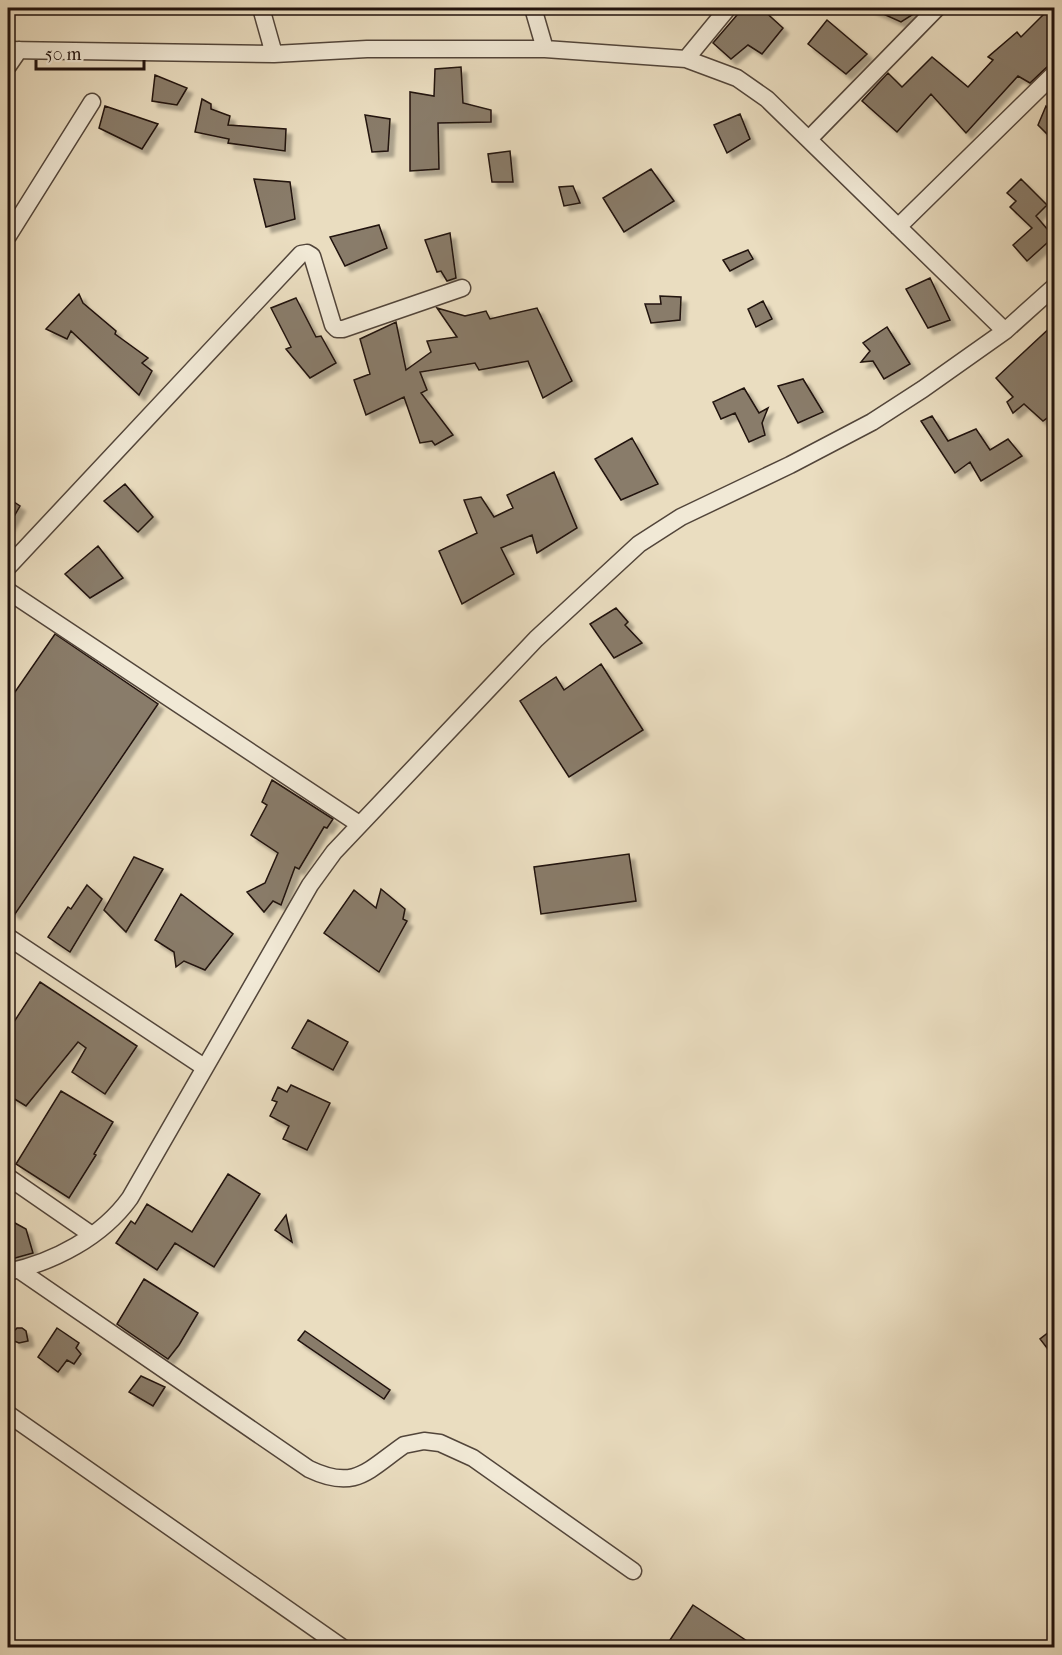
<svg xmlns="http://www.w3.org/2000/svg" width="1062" height="1655" font-family="'IM FELL French Canon',serif">
  <defs>
    <filter id="shadow"><feDropShadow dx="5.5" dy="5.5" stdDeviation="1.5" flood-color="#0004"/></filter>
  </defs>
  <rect width="100%" height="100%" fill="#eaddc0"/>
  <filter id="stains"><feTurbulence type="fractalNoise" baseFrequency=".00333" numOctaves="4"/><feColorMatrix values="0 0 0 0 .2 0 0 0 0 .09 0 0 0 0 .02 0 0 0 .5 -.17"/></filter>
  <radialGradient id="worn" r=".72"><stop offset=".6" stop-color="#630" stop-opacity="0"/><stop offset="1" stop-color="#630" stop-opacity=".3"/></radialGradient>
  <!-- building -->
  <path fill="#897c6a" stroke="#20120d" stroke-width="1.5" filter="url(#shadow)" d="M743,8H761L783,28L762,54L748,45L731,59L713,43Z
    M870,8H923L901,22Z
    M1050,8H1054V64L1047,67L1030,83L1018,76L966,133L931,94L897,132L862,101L888,73L902,87L932,57L968,87L993,60L988,57L1017,32L1021,37Z
    M827,20L867,54L846,74L808,44Z
    M461,67L463,103L491,110V122L438,123L439,169L410,171V92L434,96L435,69Z
    M155,75L187,88L177,105L152,101Z
    M202,99L211,104V109L230,116L228,125L286,129L285,151L228,143L229,139L195,132Z
    M105,106L158,124L142,149L99,128Z
    M1046,106L1054,113V141L1038,125Z
    M740,114L750,139L727,153L714,125Z
    M365,115L390,119L388,151L372,152Z
    M510,151L513,182H492L488,154Z
    M651,169L674,201L624,232L603,198Z
    M254,179L290,182L295,219L266,227Z
    M1021,179L1047,205L1036,216L1054,237V250L1047,243L1027,261L1013,245L1032,228L1010,207L1016,201L1007,193Z
    M573,186L580,203L564,206L559,187Z
    M379,225L387,248L345,266L330,237Z
    M450,233L456,278L447,281L441,271L437,272L425,240Z
    M748,250L753,259L730,271L723,260Z
    M930,278L950,320L928,328L906,289Z
    M79,294L83,303L116,331L115,334L148,358L142,363L152,371L139,395L71,331L67,339L46,329Z
    M660,296L681,297L680,320L651,323L645,304H661Z
    M296,298L316,337L321,336L336,363L310,378L286,349L291,347L271,308Z
    M763,301L772,319L756,327L748,309Z
    M437,308L465,316L486,311L490,319L537,308L572,381L543,398L528,361L479,370L475,363L420,372L427,390L421,393L453,435L435,445L432,441L420,443L404,397L366,415L354,380L370,374L360,339L396,322L406,370L431,352L427,341L457,337Z
    M1054,324V413L1043,421L1024,404L1013,413L1007,402L1013,397L996,378Z
    M887,327L910,364L884,379L873,361L861,362L870,351L863,343Z
    M803,379L823,412L798,423L778,386Z
    M744,388L759,413L768,408L762,423L765,435L749,442L735,413L721,419L713,402Z
    M932,416L948,441L976,429L990,450L1008,439L1022,456L981,481L970,462L955,473L921,421Z
    M632,438L658,484L621,500L595,459Z
    M554,472L577,528L537,553L532,535L501,548L514,574L462,604L439,551L477,533L464,500L481,497L494,517L513,508L507,495Z
    M125,484L153,517L138,532L104,501Z
    M8,498L20,506L8,527Z
    M98,546L123,578L90,598L65,574Z
    M616,608L628,622L625,625L642,643L614,658L590,624Z
    M55,634L158,704L15,914L8,908V702Z
    M601,664L643,730L569,777L520,701L556,677L564,690Z
    M272,780L333,819L327,828L324,827L299,869L295,867L281,905L273,901L264,912L247,892L265,883L278,853L251,835L267,805L262,802Z
    M629,854L636,901L541,914L534,867Z
    M134,857L163,869L126,932L104,910Z
    M87,885L102,899L70,952L48,937L68,907L71,909Z
    M381,889L405,909L403,919L407,921L379,972L324,933L354,890L376,908Z
    M181,894L233,934L205,970L184,961L176,967L174,952L155,940Z
    M40,982L137,1046L105,1094L72,1072L86,1048L78,1042L26,1106L8,1095V1031Z
    M308,1020L348,1042L333,1070L292,1048Z
    M291,1085L330,1103L307,1150L283,1139L289,1126L270,1116L277,1102L272,1100L278,1087L287,1092Z
    M61,1091L113,1122L94,1154L96,1155L69,1198L16,1164Z
    M228,1174L260,1194L214,1267L175,1243L157,1270L116,1243L131,1221L135,1224L147,1204L192,1232Z
    M286,1215L292,1242L275,1230Z
    M15,1223L26,1229L33,1253L8,1260V1224Z
    M144,1279L198,1313L179,1345L168,1359L117,1324Z
    M17,1328H22L26,1331L28,1341L19,1343L14,1341L12,1333Z
    M57,1328L79,1343L76,1348L81,1354L74,1364L67,1360L58,1372L38,1357Z
    M1054,1328V1357L1040,1339Z
    M305,1331L390,1390L384,1399L298,1340Z
    M141,1376L165,1387L153,1406L129,1392Z
    M693,1605L756,1647H675L668,1643Z"/>
  <g fill="none" stroke-linecap="round" stroke-linejoin="round">
    <defs>
      <path id="minor" d="M261,8L274,54
        M533,8L545,49
        M8,50L274,54L367,49H545L686,59L737,78L767,99L1005,331
        M686,59L728,8
        M8,66L19,50
        M809,139L937,8
        M898,227L1054,74
        M8,236L92,102
        M8,567L301,254L307,253L312,256L333,325L337,329H343L462,288
        M8,591L359,824
        M8,937L204,1067
        M8,1177L92,1235
        M19,1270L309,1469C355,1491 367,1471 404,1445L424,1441L440,1443L473,1458L633,1571
        M8,1272C54,1262 102,1237 130,1198L310,885L334,852L536,639L639,544L681,517L790,465L872,422L923,389L1005,331L1054,287
        M8,1414L343,1648"/>
    </defs>
    <!-- minor casing -->
    <use href="#minor" stroke="#52453a" stroke-width="19"/>
    <!-- minor -->
    <use href="#minor" stroke="#f1e9d6" stroke-width="16"/>
  </g>
  <!-- margin -->
  <rect width="1062" height="1655" fill="none" stroke="#eaddc0" stroke-width="30"/>
  <rect x="9" y="9" width="1044" height="1637" fill="none" stroke="#20120d" stroke-width="3"/>
  <rect x="15" y="15" width="1032" height="1625" fill="none" stroke="#20120d" stroke-width="1.5"/>
  <!-- scale -->
  <path d="M36 60v9h108v-9" fill="none" stroke="#20120d" stroke-width="3"/>
  <text x="45" y="60" font-size="18" fill="#20120d" stroke="#f1e9d6" stroke-width="4.5" paint-order="stroke">50 m</text>
  <rect width="100%" height="100%" filter="url(#stains)"/>
  <rect width="100%" height="100%" fill="url(#worn)"/>
</svg>
